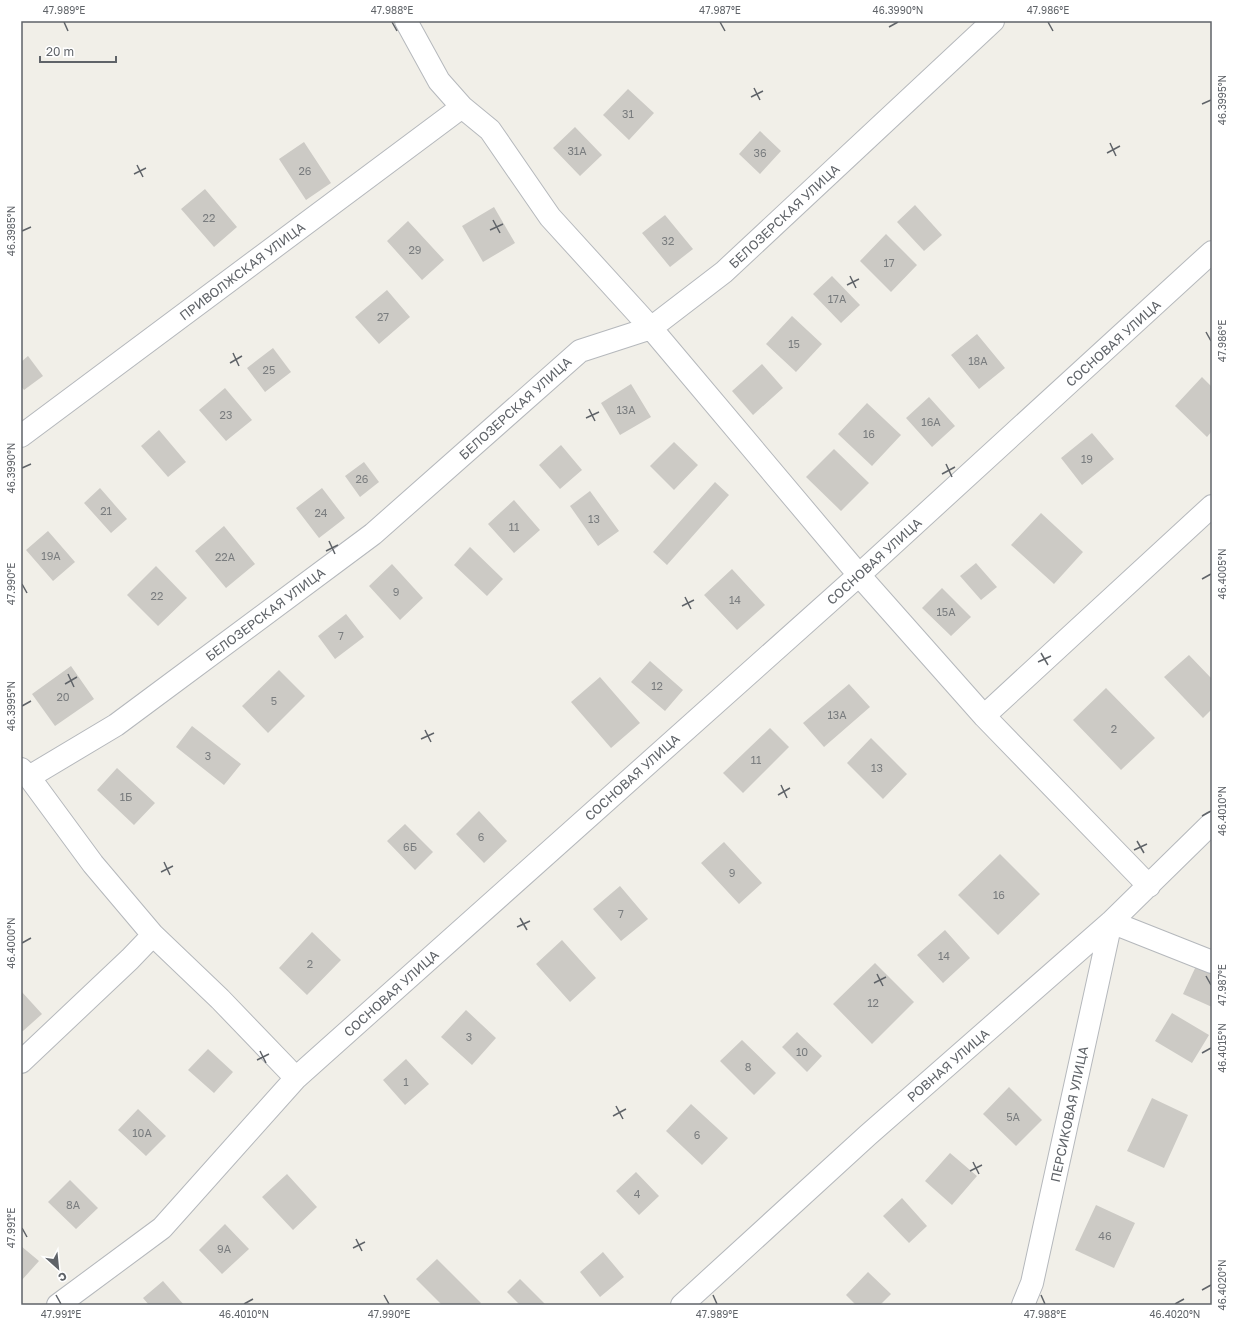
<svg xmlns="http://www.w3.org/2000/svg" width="1233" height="1326" font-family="'Golos Text',sans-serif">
  <rect width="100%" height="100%" fill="#f1efe8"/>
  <!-- building -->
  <path fill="#cccac5" d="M628,89L654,113L629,140L603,115Z
    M575,127L602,155L580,176L553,148Z
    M760,131L781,151L760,174L739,154Z
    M304,142L331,183L306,200L279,159Z
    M205,189L237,227L214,247L181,209Z
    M915,205L942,235L924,251L897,222Z
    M494,207L515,243L483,262L462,226Z
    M665,215L693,249L670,267L642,233Z
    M408,221L444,260L422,280L387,241Z
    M886,234L917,265L891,292L860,261Z
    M832,276L860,305L841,323L813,294Z
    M387,290L410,317L379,344L355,317Z
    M792,316L822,344L796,372L766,344Z
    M977,334L1005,368L979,389L951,355Z
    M273,348L291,372L265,392L247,368Z
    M28,356L43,376L24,390L21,386V362Z
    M762,364L783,388L753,415L732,391Z
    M1202,377L1212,387V431L1207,437L1175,406Z
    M631,384L651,417L620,435L601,403Z
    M225,388L252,420L226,441L199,410Z
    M929,397L955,426L932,447L906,418Z
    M867,403L901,435L872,466L838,434Z
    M159,430L186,462L168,477L141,446Z
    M1092,433L1114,459L1082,485L1061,458Z
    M674,442L698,465L674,490L650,466Z
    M561,445L582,470L560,489L539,465Z
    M834,449L869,483L841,511L806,477Z
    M364,462L379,482L360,497L345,476Z
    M715,482L729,495L667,565L653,552Z
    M100,488L127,519L111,533L84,503Z
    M322,488L345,518L319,538L296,508Z
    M590,491L619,531L598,546L570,506Z
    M514,500L540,530L514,553L488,524Z
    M1041,513L1083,552L1054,584L1011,545Z
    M224,526L255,564L226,588L195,551Z
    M48,531L75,562L53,581L26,550Z
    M470,547L503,579L487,596L454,565Z
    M976,563L997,587L981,600L960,576Z
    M392,564L423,598L400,620L369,586Z
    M156,566L187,598L158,626L127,595Z
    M732,569L765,605L737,630L704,595Z
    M942,588L971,617L951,636L922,608Z
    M346,614L364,637L335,659L318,636Z
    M1189,655L1212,679V709L1203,718L1164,677Z
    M650,661L683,690L665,711L631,682Z
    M71,666L94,699L55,726L32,694Z
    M279,670L305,696L268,733L242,706Z
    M600,677L640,723L611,748L571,702Z
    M849,684L870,707L824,747L803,723Z
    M1106,688L1155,738L1121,770L1073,720Z
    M192,726L241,764L224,785L176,747Z
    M770,728L789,747L743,793L723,773Z
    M871,738L907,774L883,799L847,763Z
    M117,768L155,803L134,825L97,790Z
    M479,811L507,841L484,863L456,834Z
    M405,824L433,852L415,870L387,841Z
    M724,842L762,883L739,904L701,863Z
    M1000,854L1040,894L998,935L958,895Z
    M620,886L648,919L621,941L593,909Z
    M945,930L970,958L943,983L917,955Z
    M312,932L341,960L307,995L279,968Z
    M562,940L596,978L570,1002L536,964Z
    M875,963L914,1002L872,1044L833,1004Z
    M1197,964L1212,971V1007L1183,994Z
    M21,991L42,1014L23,1031L21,1030Z
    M466,1010L496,1038L472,1065L441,1037Z
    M1172,1013L1209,1035L1192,1063L1155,1041Z
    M797,1032L822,1056L807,1072L782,1047Z
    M742,1040L776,1073L754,1095L720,1061Z
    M208,1049L233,1072L214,1093L188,1070Z
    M406,1059L429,1084L405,1105L383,1080Z
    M1009,1087L1042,1120L1016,1146L983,1114Z
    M1152,1098L1188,1115L1164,1168L1127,1151Z
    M691,1104L728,1138L702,1165L666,1131Z
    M138,1109L166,1136L146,1156L118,1130Z
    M950,1153L977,1176L952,1205L925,1181Z
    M636,1172L659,1196L639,1215L616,1191Z
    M287,1174L317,1207L293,1230L262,1197Z
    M70,1180L98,1208L76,1229L48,1202Z
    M902,1198L927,1226L909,1243L883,1216Z
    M1096,1205L1135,1223L1114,1268L1075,1250Z
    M225,1224L249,1249L222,1274L199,1250Z
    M21,1246L39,1261L21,1281Z
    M603,1252L624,1277L600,1297L580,1272Z
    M437,1259L481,1303L479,1305H442L416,1279Z
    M868,1272L891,1294L880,1305H856L846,1295Z
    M520,1279L546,1305H520L507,1292Z
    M163,1281L184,1305H149L143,1298Z"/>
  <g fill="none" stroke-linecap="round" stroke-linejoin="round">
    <defs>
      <path id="street" d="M406,21L439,81L462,107L490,130L550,217L651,328L859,575L984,716L1149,886
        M21,436L462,107
        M984,716L1212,506
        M21,769L29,777L116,725L373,534L580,351L651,328L724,272L993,21
        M29,777L93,864L153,935L220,999L296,1078
        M21,1062L130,959L153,935
        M58,1305L162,1228L296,1078L859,575L1212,252
        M682,1305L868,1135L1111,922L1212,823
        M1023,1305L1032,1283L1111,922L1212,962"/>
    </defs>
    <!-- street casing -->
    <use href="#street" stroke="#b5b8bc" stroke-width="24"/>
    <!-- street -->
    <use href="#street" stroke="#fff" stroke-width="22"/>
  </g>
  <!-- ticks -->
  <path fill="none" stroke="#5f6368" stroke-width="1.5" d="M64,22L68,31M392,22L397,31M720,22L725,31M1048,22L1053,31M889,27L898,22M754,88L760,100M751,97L763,91M1202,104L1211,100M1110,143L1116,156M1107,153L1120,146M137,165L143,177M134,174L146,168M493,220L500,233M490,230L503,224M22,231L31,227M850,276L856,288M847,285L859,279M1206,332L1211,341M233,353L239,366M230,363L242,356M589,409L595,421M586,418L599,412M946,464L952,477M22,468L31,464M942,474L955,467M329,541L335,554M326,551L338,545M1202,579L1211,574M22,584L27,593M685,597L691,609M682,606L694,600M1041,653L1048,665M1038,662L1051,656M68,674L74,687M65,684L77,677M22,706L31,701M425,730L431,742M421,739L434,733M781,785L787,798M778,795L790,788M1202,816L1211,811M1137,841L1144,853M1134,850L1147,844M164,862L170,875M161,872L173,866M520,918L527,930M517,927L530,921M22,943L31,938M877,974L883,986M1206,976L1211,985M874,983L886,977M260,1051L266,1063M1202,1053L1211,1048M257,1060L269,1054M616,1106L623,1119M613,1116L626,1109M973,1162L979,1174M970,1171L982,1165M22,1228L27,1237M356,1239L362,1251M353,1248L365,1242M1202,1290L1211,1285M56,1295L61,1304M384,1295L389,1304M713,1295L717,1304M1041,1295L1045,1304M244,1304L253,1299M1175,1304L1184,1299"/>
  <g text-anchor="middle" stroke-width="4" stroke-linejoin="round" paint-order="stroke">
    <!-- number labels -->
    <g font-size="11" fill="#7a7d7f">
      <text x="628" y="118">31</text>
      <text x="577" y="155">31А</text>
      <text x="760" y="157">36</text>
      <text x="305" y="175">26</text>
      <text x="209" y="222">22</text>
      <text x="668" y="245">32</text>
      <text x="415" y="254">29</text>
      <text x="889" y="267">17</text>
      <text x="837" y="303">17А</text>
      <text x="383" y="321">27</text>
      <text x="794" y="348">15</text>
      <text x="978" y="365">18А</text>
      <text x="269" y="374">25</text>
      <text x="626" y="414">13А</text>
      <text x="226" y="419">23</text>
      <text x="931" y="426">16А</text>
      <text x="869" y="438">16</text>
      <text x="1087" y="463">19</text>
      <text x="362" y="483">26</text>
      <text x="106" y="515">21</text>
      <text x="321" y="517">24</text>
      <text x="594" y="523">13</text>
      <text x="514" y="531">11</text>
      <text x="51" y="560">19А</text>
      <text x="225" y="561">22А</text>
      <text x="396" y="596">9</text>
      <text x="157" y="600">22</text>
      <text x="735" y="604">14</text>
      <text x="946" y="616">15А</text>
      <text x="341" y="640">7</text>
      <text x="657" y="690">12</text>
      <text x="63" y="701">20</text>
      <text x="274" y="705">5</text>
      <text x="837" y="719">13А</text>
      <text x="1114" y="733">2</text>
      <text x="208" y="760">3</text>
      <text x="756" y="764">11</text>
      <text x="877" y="772">13</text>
      <text x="126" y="801">1Б</text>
      <text x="481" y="841">6</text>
      <text x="410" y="851">6Б</text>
      <text x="732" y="877">9</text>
      <text x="999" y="899">16</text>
      <text x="621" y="918">7</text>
      <text x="944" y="960">14</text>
      <text x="310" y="968">2</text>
      <text x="873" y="1007">12</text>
      <text x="469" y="1041">3</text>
      <text x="802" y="1056">10</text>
      <text x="748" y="1071">8</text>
      <text x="406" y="1086">1</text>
      <text x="1013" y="1121">5А</text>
      <text x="142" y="1137">10А</text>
      <text x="697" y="1139">6</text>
      <text x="637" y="1198">4</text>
      <text x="73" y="1209">8А</text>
      <text x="1105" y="1240">46</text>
      <text x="224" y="1253">9А</text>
    </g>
    <!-- street labels -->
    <g font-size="13" fill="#5f6368" stroke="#fff">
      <text transform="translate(784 216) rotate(-43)" y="5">БЕЛОЗЕРСКАЯ УЛИЦА</text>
      <text transform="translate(242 271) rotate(-37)" y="5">ПРИВОЛЖСКАЯ УЛИЦА</text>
      <text transform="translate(1113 343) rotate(-42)" y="5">СОСНОВАЯ УЛИЦА</text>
      <text transform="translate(515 408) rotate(-42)" y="5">БЕЛОЗЕРСКАЯ УЛИЦА</text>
      <text transform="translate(874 561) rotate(-42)" y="5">СОСНОВАЯ УЛИЦА</text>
      <text transform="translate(265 614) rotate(-37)" y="5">БЕЛОЗЕРСКАЯ УЛИЦА</text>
      <text transform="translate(632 777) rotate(-42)" y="5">СОСНОВАЯ УЛИЦА</text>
      <text transform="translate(391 993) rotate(-42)" y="5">СОСНОВАЯ УЛИЦА</text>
      <text transform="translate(948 1065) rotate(-41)" y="5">РОВНАЯ УЛИЦА</text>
      <text transform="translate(1069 1114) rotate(-78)" y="5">ПЕРСИКОВАЯ УЛИЦА</text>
    </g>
  </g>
  <!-- border -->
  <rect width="1233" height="1326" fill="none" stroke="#ffffff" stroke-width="44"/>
  <!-- north arrow -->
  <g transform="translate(58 1268) rotate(153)" stroke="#ffffff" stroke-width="3" paint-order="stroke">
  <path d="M0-3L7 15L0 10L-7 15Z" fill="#5f6368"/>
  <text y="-6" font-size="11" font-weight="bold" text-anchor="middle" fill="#5f6368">С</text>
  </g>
  <!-- scale -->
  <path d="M40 56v6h76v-6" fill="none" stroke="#5f6368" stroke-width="2"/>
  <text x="46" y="56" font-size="12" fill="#5f6368" stroke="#ffffff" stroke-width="3" paint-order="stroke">20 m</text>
  <rect x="22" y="22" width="1189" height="1282" fill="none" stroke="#5f6368" stroke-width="1.5"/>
  <g font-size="10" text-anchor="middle" fill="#5f6368">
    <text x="64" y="14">47.989°E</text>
    <text x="392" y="14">47.988°E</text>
    <text x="720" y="14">47.987°E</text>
    <text x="898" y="14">46.3990°N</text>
    <text x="1048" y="14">47.986°E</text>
    <text transform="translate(1222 100) rotate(-90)" y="4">46.3995°N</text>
    <text transform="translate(11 231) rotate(-90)" y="4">46.3985°N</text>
    <text transform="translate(1222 341) rotate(-90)" y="4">47.986°E</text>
    <text transform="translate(11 468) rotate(-90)" y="4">46.3990°N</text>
    <text transform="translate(1222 574) rotate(-90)" y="4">46.4005°N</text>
    <text transform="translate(11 584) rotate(-90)" y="4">47.990°E</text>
    <text transform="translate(11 706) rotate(-90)" y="4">46.3995°N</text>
    <text transform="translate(1222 811) rotate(-90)" y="4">46.4010°N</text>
    <text transform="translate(11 943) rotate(-90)" y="4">46.4000°N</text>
    <text transform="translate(1222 985) rotate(-90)" y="4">47.987°E</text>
    <text transform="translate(1222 1048) rotate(-90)" y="4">46.4015°N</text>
    <text transform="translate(11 1228) rotate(-90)" y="4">47.991°E</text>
    <text transform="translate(1222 1285) rotate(-90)" y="4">46.4020°N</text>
    <text x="61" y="1318">47.991°E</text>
    <text x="244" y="1318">46.4010°N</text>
    <text x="389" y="1318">47.990°E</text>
    <text x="717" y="1318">47.989°E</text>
    <text x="1045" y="1318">47.988°E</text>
    <text x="1175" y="1318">46.4020°N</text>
  </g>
</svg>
